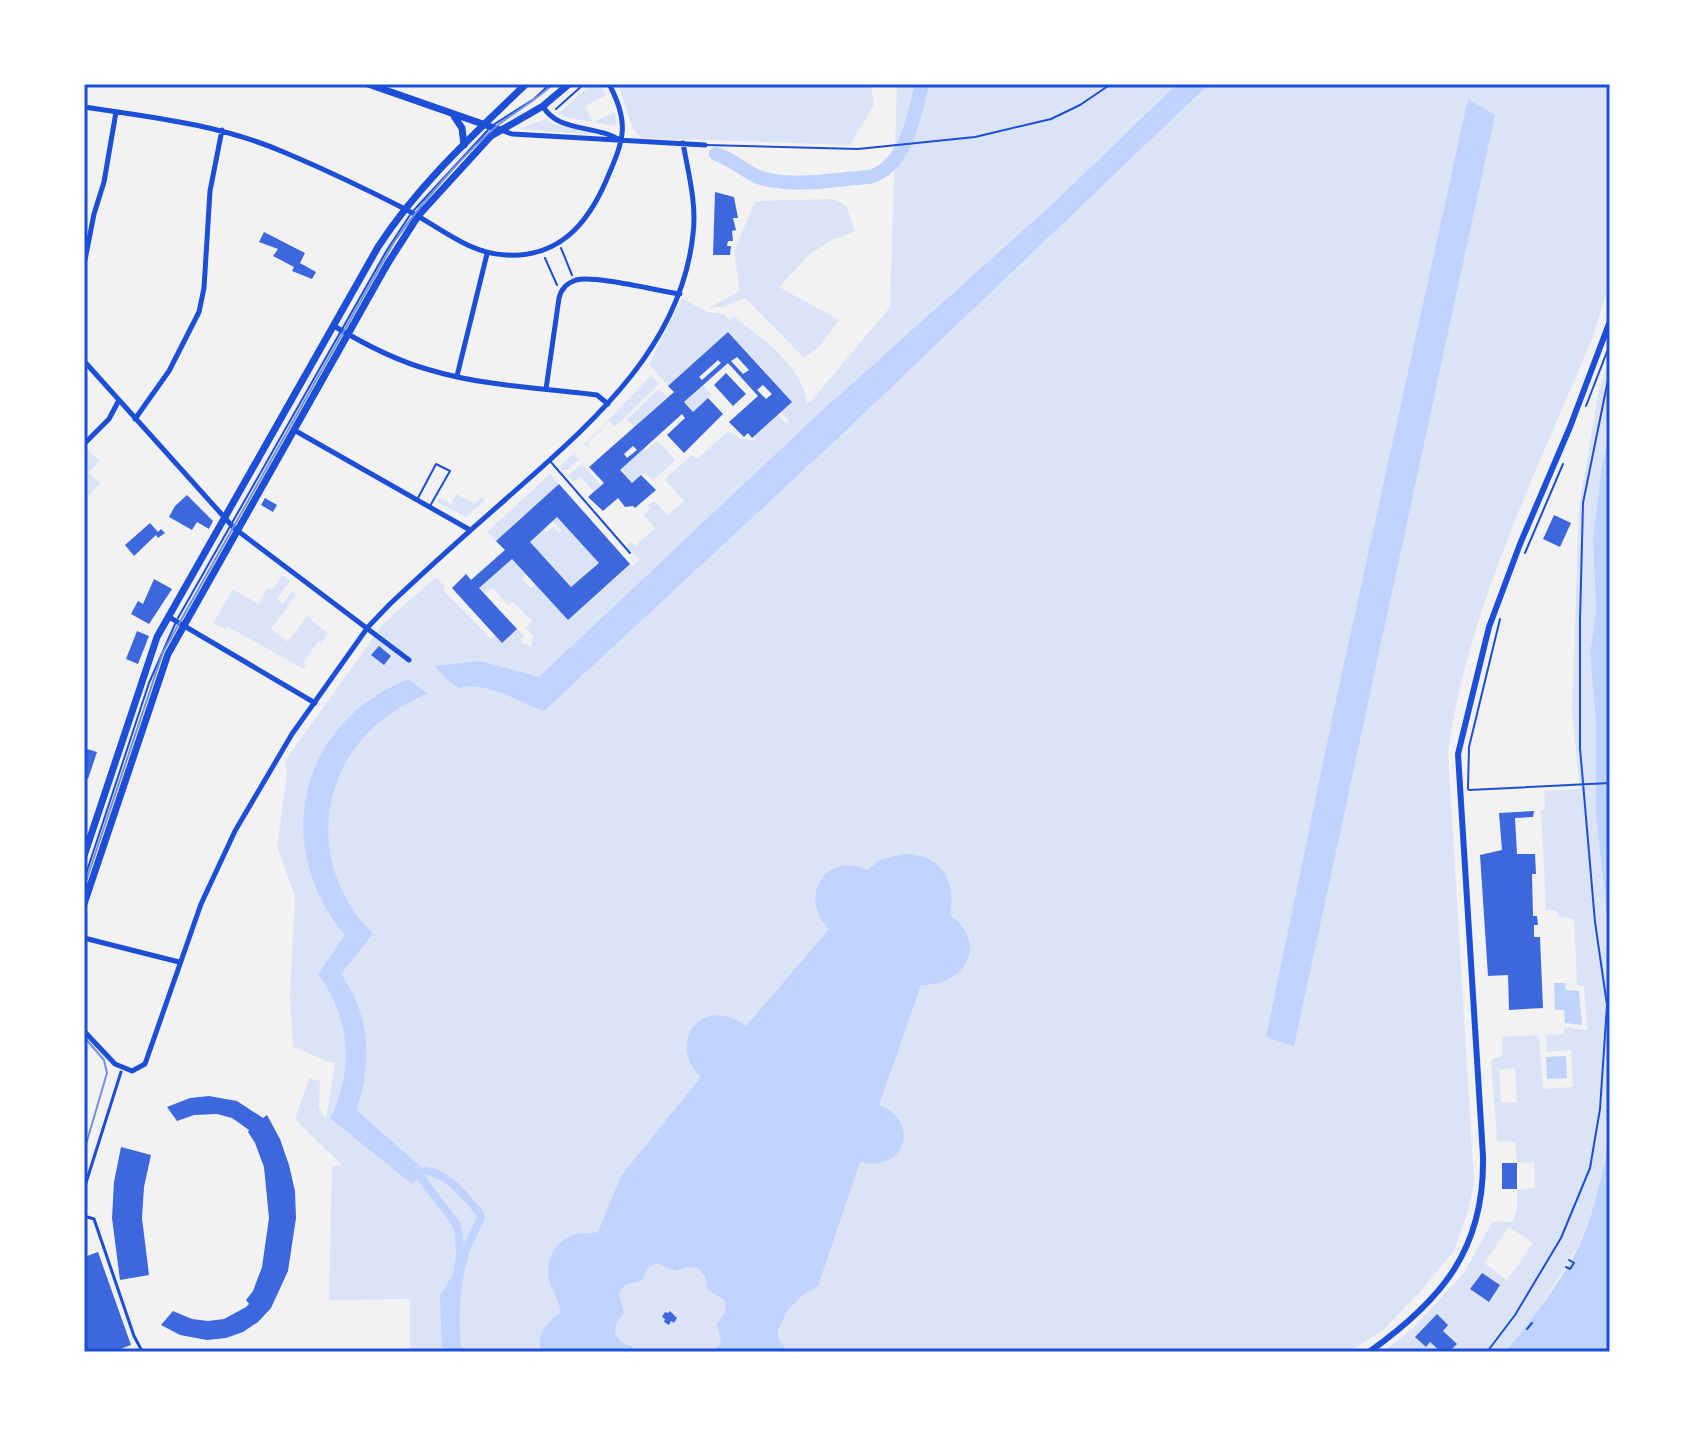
<svg xmlns="http://www.w3.org/2000/svg" width="1694" height="1436" font-family="'Noto Sans',sans-serif">
  <rect width="100%" height="100%" fill="#f2f2f2"/>
  <!-- green -->
  <path fill="#dbe4f7" fill-rule="evenodd" d="M591,84H599L606,95L585,106L593,122L615,112L616,126L564,117L558,114Z
    M618,84H871L874,105L850,145L641,138L632,126Z
    M897,84H1610V279L1594,334C1539,467 1467,610 1448,753L1474,1183L1469,1207L1454,1251L1418,1294L1383,1330L1349,1352H410V1299L329,1300L332,1166L342,1165L295,1119L309,1078L320,1081L319,1108L326,1119L335,1062H330L293,1047L290,995L295,896L277,847L287,774L285,761L383,624L436,577L444,586V591L491,639L496,635L503,642L517,629L524,635L521,643L531,646L533,636L526,628L532,621L513,602L508,605L493,588L485,594L479,588L512,559L526,575L522,579L531,588L536,584L568,619L630,564L633,566L640,559L626,547L631,542L635,546L655,528L643,515L650,508L648,505L654,501L668,515L684,501L666,481L667,477L692,455L697,459L728,431L742,439L755,440V435L778,415L786,424L789,421L781,412L792,402L729,332L668,386L649,364L682,298L707,312L724,314L729,320L734,316C763,340 802,365 807,403L812,400L890,307Z
    M546,119L553,124L600,135L519,129Z
    M833,199L846,206L855,231L830,241L810,254L779,287L839,320L819,347L804,358L745,298L722,307H710L740,291L734,252L755,201Z
    M1608,360H1610V433L1601,470L1593,541L1596,609L1590,655L1596,722V814L1610,942V1135L1600,1189L1579,1245L1538,1311L1505,1352H1383L1413,1328L1463,1274L1493,1221L1513,1222L1517,1207V1190L1535,1188L1534,1162L1517,1163L1515,1142L1497,1141L1491,1060L1502,1056V1037L1539,1035L1543,1089L1573,1087L1571,1050L1547,1052L1546,1035L1564,1034V1027L1587,1030L1584,986L1577,985L1574,919L1558,917L1557,911L1546,910L1541,810L1545,809L1544,791L1580,789L1572,712L1579,507L1598,395ZM1515,1068L1517,1102L1501,1103L1499,1070ZM1509,1227L1533,1243L1507,1280L1484,1263Z
    M651,375L659,384L615,427L609,421L601,430L605,434L599,431L587,443L591,448L584,444L574,454L579,459L567,470H562L559,467L600,429Z
    M703,385L712,395L693,412L685,402Z
    M659,389L667,397L634,427L627,419Z
    M657,441L674,458V462L653,480L645,473L632,483L620,470L644,448L646,450Z
    M84,447L100,461L89,473L100,483L84,502Z
    M582,464L601,485L594,492L580,477L573,482L568,476Z
    M550,474L559,484L496,541L487,532Z
    M456,494L474,504L482,497L485,500L466,517L437,502L439,498L451,504Z
    M557,517L599,563L571,587L530,542L544,529L547,532L553,527L560,533L561,531L552,521Z
    M282,575L290,581L277,599L283,604L292,591L296,595L271,629L288,642L307,616L328,634L321,644L318,642L304,662L306,664L303,669L227,626L225,629L213,623L233,589L258,604L267,589L274,588Z"/>
  <!-- water -->
  <path fill="#bfd3fe" d="M1177,84H1209L837,439L544,711C520,702 485,681 459,688L445,678L435,666L480,661L539,677L815,417L1057,200Z
    M1468,99L1495,115L1294,1046L1266,1037L1338,691Z
    M1610,433V942L1596,814V722L1590,655L1596,609L1593,541L1601,470Z
    M409,679L428,694C324,733 294,854 373,934L341,974C370,1014 373,1064 356,1110L426,1171L412,1184L330,1118C355,1069 350,1018 318,974L345,935C270,845 299,722 409,679Z
    M903,854C940,853 957,881 950,915C989,943 966,985 921,985L879,1105C922,1121 905,1174 860,1162L818,1286L804,1294L787,1311L778,1330V1338L788,1352H713L721,1343L717,1324L726,1310L724,1300L707,1289L705,1276L698,1268L688,1267L675,1271L658,1263L649,1267L641,1281L625,1285L619,1293L624,1313L616,1324L615,1334L621,1342L633,1347L635,1352H540C538,1334 545,1322 561,1313C559,1300 554,1294 550,1283C544,1264 554,1241 573,1235C581,1232 590,1234 598,1232L621,1176L701,1077C664,1041 705,994 746,1026L829,929C797,898 826,850 868,870L879,860Z
    M1554,983H1565L1566,990L1579,991L1582,1025L1565,1023L1564,1010H1555Z
    M1566,1056L1567,1078L1547,1079L1546,1057Z
    M1610,1135V1352H1505C1532,1319 1561,1283 1580,1244C1595,1209 1603,1172 1610,1135Z
    M457,1249L470,1250C460,1284 457,1317 462,1352H442L440,1295L453,1274Z"/>
  <g fill="none" stroke-linecap="round" stroke-linejoin="round">
    <!-- canal -->
    <path stroke="#bfd3fe" stroke-width="8" d="M426,1171C448,1173 465,1197 479,1212L481,1218L466,1249
      M421,1178L452,1218L458,1228L460,1249"/>
    <!-- river -->
    <path stroke="#bfd3fe" stroke-width="14" d="M716,154C733,159 744,172 761,178C795,188 836,179 870,177C907,165 914,116 922,84"/>
  </g>
  <!-- building -->
  <path fill="#3d67dc" fill-rule="evenodd" d="M715,192L734,197L738,218H733L736,230L732,231L733,241H728L727,246H731L730,255H713Z
    M264,232L305,253L300,263L316,272L312,279L292,271L294,267L273,256L278,249L259,242Z
    M728,332L792,402L752,438L748,433L744,437L729,422L758,396L728,363L684,402L693,412L708,398L723,414L684,453L667,435L685,418L682,414L620,470L632,483L641,475L656,490L635,508L633,506L625,507L618,498L603,511L588,497L604,483L589,467L674,392L668,386ZM737,357L749,370L743,374L731,361ZM718,360L721,363L702,380L699,377ZM763,385L772,394L766,399L757,390ZM633,446L637,450L627,458L624,454Z
    M726,373L746,394L733,406L714,385Z
    M559,484L630,564L568,620L512,559L479,588L517,629L502,643L452,588L466,574L471,580L505,550L496,541ZM557,517L599,563L571,587L530,542Z
    M187,495L213,521L209,529L197,522L192,530L169,517L175,506Z
    M265,498L277,505L273,512L261,505Z
    M1554,515L1571,523L1560,547L1543,539Z
    M150,523L158,532L161,529L165,533L158,538L156,535L134,556L125,545Z
    M154,579L172,589L149,624L131,614L138,601L143,604Z
    M137,631L149,636L138,664L126,659Z
    M379,646L391,656L384,665L371,655Z
    M84,748L97,752L88,779L84,778Z
    M1534,811L1533,817L1515,818L1517,854H1535L1536,874H1532L1533,916H1537L1538,925H1534V937H1540L1543,1008L1509,1010L1508,975L1488,976L1480,855L1502,850L1499,813Z
    M209,1096L237,1101L263,1118L267,1115L280,1139L289,1165L295,1191L296,1218L288,1271L271,1308L258,1322L243,1332L226,1338L207,1340L180,1335L161,1325L173,1311L192,1319L208,1321L224,1319L246,1307L249,1304L246,1300L253,1291L262,1267L269,1218L264,1167L255,1143L248,1132L249,1130L232,1118L217,1114L194,1115L177,1121L167,1107L190,1098Z
    M121,1147L151,1155L144,1187L142,1218L149,1275L120,1280L112,1218L114,1182Z
    M1502,1163H1517V1189H1502Z
    M98,1252L131,1345L112,1352H84V1257Z
    M1482,1273L1500,1285L1489,1302L1470,1289Z
    M670,1311L677,1318L674,1323L671,1321L669,1325L664,1322L665,1319L662,1317L665,1312L668,1313Z
    M1437,1314L1448,1325L1443,1331L1457,1344L1449,1352H1441L1430,1342L1426,1347L1415,1337Z"/>
  <g fill="none" stroke-linecap="round" stroke-linejoin="round">
    <!-- path -->
    <path stroke="#1d4ed8" stroke-width="2" d="M556,109L584,84
      M561,248L572,275
      M545,258L557,285
      M1586,406L1610,344
      M1525,553L1563,464
      M1468,789L1469,747L1500,619
      M1469,790L1610,783
      M1566,1267L1570,1269L1574,1263L1569,1260
      M1527,1329L1532,1323
      M1487,1352L1515,1315L1561,1238L1590,1168L1600,1109L1607,1005L1595,922L1580,748V620L1583,503L1610,370"/>
    <!-- service -->
    <path stroke="#1d4ed8" stroke-width="2" d="M493,125L534,99L550,84
      M706,145L858,149L975,137L1051,119L1080,105L1111,84
      M414,210L488,130
      M550,461L630,553
      M418,498L436,464L450,471L430,506
      M178,618L387,250L410,215
      M84,880L149,683L175,624"/>
    <!-- pedestrian -->
    <path stroke="#1d4ed8" stroke-width="3" d="M84,1189L121,1072
      M84,1216L94,1219L134,1336L142,1351"/>
    <!-- minor -->
    <path stroke="#1d4ed8" stroke-width="5" d="M543,106C557,133 597,124 621,141
      M84,107C152,117 222,125 286,153C326,170 368,190 407,210C438,226 469,254 506,255C558,258 587,225 606,181C623,141 631,125 609,84
      M501,130L512,134L705,145
      M84,265L94,214L104,182L116,112
      M334,326C364,344 396,361 430,370C483,386 542,388 597,395L608,404
      M84,361L234,528L409,660
      M457,376L487,254
      M546,389L559,298C561,289 567,283 576,280C594,275 659,291 680,294
      M135,419L169,371L199,312L204,288L210,191L222,130
      M294,430L470,530
      M84,444L109,419L119,400
      M169,617L315,703
      M84,938L179,962
      M84,1031L115,1064L132,1071L145,1064L201,904L235,831L292,734L368,627L389,605C427,569 466,534 506,499C588,426 681,350 693,234C697,204 688,172 683,143
      M142,1351V1352"/>
    <!-- tertiary -->
    <path stroke="#1d4ed8" stroke-width="6" d="M1369,1352C1442,1300 1485,1249 1483,1156L1458,754L1489,627L1520,544L1570,427L1610,321"/>
    <!-- secondary -->
    <path stroke="#1d4ed8" stroke-width="7" d="M368,84L500,130
      M454,116L462,128L464,145"/>
    <!-- primary -->
    <path stroke="#1d4ed8" stroke-width="7" d="M84,856L157,637L378,247C418,185 473,135 526,84
      M84,904L168,654L388,263L418,216L491,136L543,106L569,84"/>
    <!-- tram -->
    <path stroke="#7290e2" stroke-width="2" d="M84,887L163,652L394,242C419,206 464,153 498,125C516,111 536,100 553,84
      M84,1037L104,1060L107,1073L84,1151"/>
  </g>
  <!-- border -->
  <rect width="1694" height="1436" fill="none" stroke="#ffffff" stroke-width="172"/>
  <rect x="86" y="86" width="1522" height="1264" fill="none" stroke="#1d4ed8" stroke-width="3"/>
</svg>
